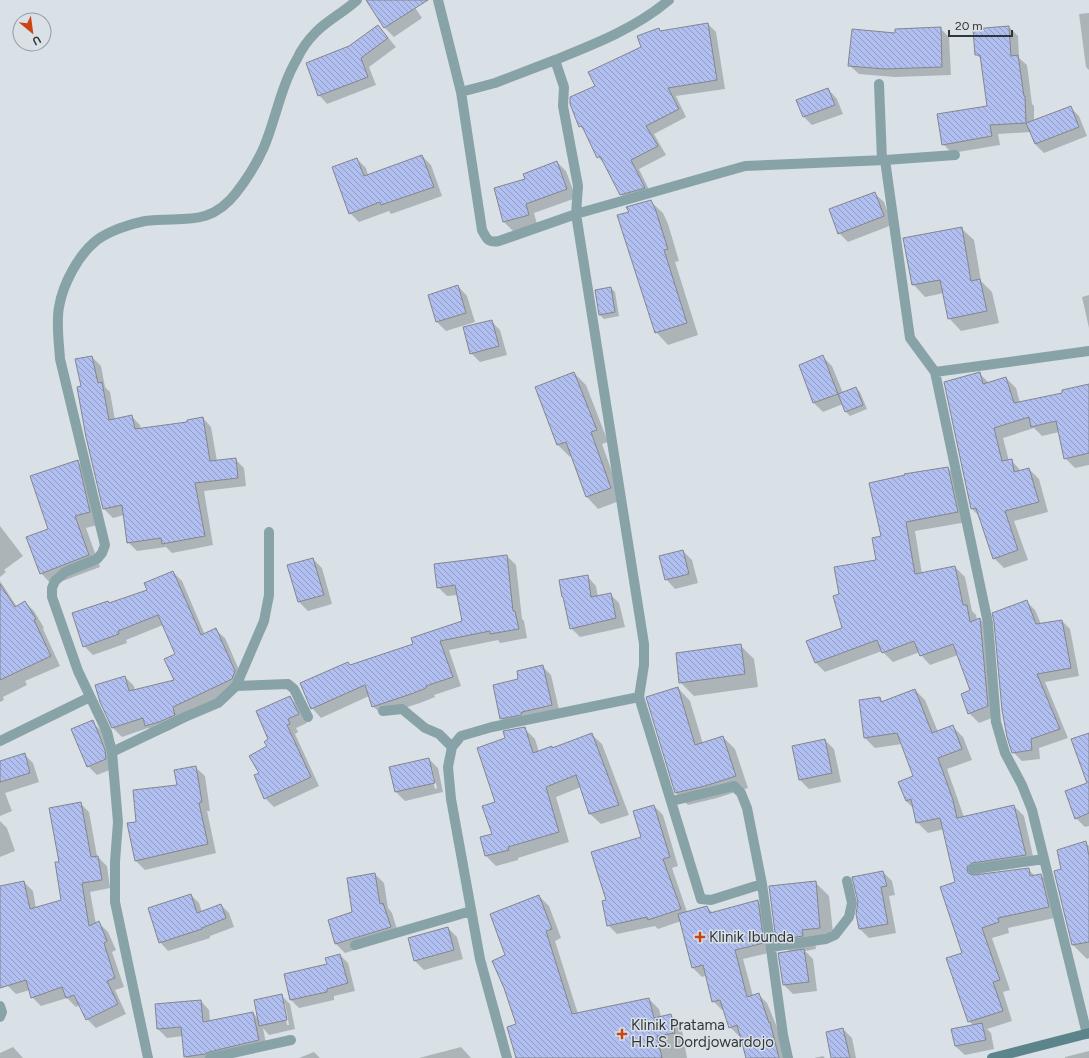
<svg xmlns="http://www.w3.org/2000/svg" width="1089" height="1058" font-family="Figtree,sans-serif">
  <defs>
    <pattern id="building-back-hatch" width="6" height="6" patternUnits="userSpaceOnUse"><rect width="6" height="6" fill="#b0bfef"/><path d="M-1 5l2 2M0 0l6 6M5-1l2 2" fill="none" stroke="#909cc3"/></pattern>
  </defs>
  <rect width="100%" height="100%" fill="#d9e1e7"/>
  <!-- shadow -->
  <path fill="#0003" fill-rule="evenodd" d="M367,0H410L422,18L394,37L385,28Z
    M1089,13V70L1086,67L1079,14Z
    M708,24L716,32L725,89L676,96L686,117L654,134L666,155L639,169L652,196L629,203L621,194L606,165L598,157L586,132L580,126L596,86L642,48L658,29L661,32Z
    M378,26L386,35L396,47L369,67L376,85L327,104L319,95L350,47Z
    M1009,27L1018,36L1019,58L1027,65L1032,104L1034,106V121L1070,107L1079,116L1087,136L1044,153L1035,144L1031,132L998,134L1000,145L952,153L943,144L988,106L982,60L976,54Z
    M940,28L949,37L951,75L895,77L859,74L849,65L896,34Z
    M828,89L837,99L843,114L812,125L803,116Z
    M422,156L431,165L442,196L391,214L389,211L359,222L350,213L357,159L366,168L368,175Z
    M557,162L566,171L576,198L534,213L537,224L513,231L504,222L495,189L526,180Z
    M874,193L884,202L892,225L848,242L839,233Z
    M650,201L663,213L668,224L679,261L675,262L698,335L668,345L656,332L630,212Z
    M961,228L974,240L981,281L992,292L999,323L961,331L949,318L944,293L925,297L913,284Z
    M458,286L467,296L475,322L446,331L437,322Z
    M611,288L615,292L619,316L604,319L599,314Z
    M1089,295V328L1082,297Z
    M491,321L500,330L507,355L480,362L471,353Z
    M92,357L101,366L105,387L110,392L115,420L131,416L140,425L141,430L189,423L203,418L211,427L217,461L235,459L244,468L246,486L204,491L213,545L172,553L166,547L137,551L128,542L124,515L113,518L104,509L87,437L82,387Z
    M823,357L832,366L843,393L856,388L860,392L867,409L850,416L846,412L843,404L823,412L814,403Z
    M574,373L586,385L608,442L602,444L622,500L598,509L587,497L572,456L570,457L558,445Z
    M980,374L989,383L1006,378L1016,388L1020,403L1064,394L1089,385V465L1075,468L1065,458L1059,432L1042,436L1034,428L1003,438L1009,461L1011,460L1021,471L1029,469L1039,479L1048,512L1014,521L1028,560L1004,568L994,558L981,518L972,509Z
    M77,461L89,472L101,524L86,528L100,567L52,585L41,573L50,529Z
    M948,468L958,478L967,522L915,531L922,574L955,567L965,577L972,611L976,615L977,620L980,619L989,628L997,716L979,723L969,713L972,691L958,655L930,665L921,655L920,652L893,662L882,651L825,672L816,663L808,642L844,628L840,595L877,560L882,537Z
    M0,526L23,556L4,570L6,572L0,577Z
    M683,551L692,560L698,583L675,589L666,579Z
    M507,556L516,565L522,619L524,621L527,638L500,643L498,640L449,650L461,686L434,695L435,697L420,703L382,715L373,706L369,696L321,718L312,708L301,684L348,663L351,666L415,645L463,622L458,595L447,596L438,587Z
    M313,559L322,568L332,604L308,611L299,602Z
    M173,572L182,581L205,635L216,630L225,638L244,681L241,688L181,716L183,723L168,731L155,734L148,728L122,737L113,728L101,701L125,677L134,686L135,691L175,680L176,654L163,625L126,640L127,643L93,655L84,646L110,604L148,590Z
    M587,576L596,586L598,597L610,594L619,603L625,627L580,637L571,628Z
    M0,581L17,607L25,602L34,611L44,628L43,629L60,666L25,681L27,685L3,697L4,700L0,702Z
    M1026,601L1035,610L1041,624L1062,621L1070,629L1079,676L1045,682L1068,738L1039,748L1040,759L1022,761L1013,752Z
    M740,645L754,659L758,687L694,696L680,682Z
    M542,666L551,675L560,714L510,727L501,718L520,679Z
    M678,688L690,701L703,744L723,737L735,749L748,788L717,798L688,805L676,793L647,697Z
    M915,690L925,700L938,732L952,726L963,737L972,760L947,769L964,817L1014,806L1024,816L1035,865L982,873L979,876L1028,869L1035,876L1041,875L1051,885L1059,917L1008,928L1009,933L992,938L1010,990L1003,992L1012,1021L987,1029L991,1033L994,1049L965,1055L955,1046L974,1026L969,1021L956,882L944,829L928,833L917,822L914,809L906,801L899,782L914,776L902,744L875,748L865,738L880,698L883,702Z
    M290,698L299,706L307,723L296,728L298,732L295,734L319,786L274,807L265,798L260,773L270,740Z
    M92,722L102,731L115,768L97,775L88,766Z
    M524,728L535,739L539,752L552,747L553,748L591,734L602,744L629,815L601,824L590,814L581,787L556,797L569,842L518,858V860L496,866L486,856L493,835L506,739Z
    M825,740L834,749L841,782L809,789L800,780L793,747Z
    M24,754L33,763L39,782L5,793L12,811L0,816V762Z
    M429,759L438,768L443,792L405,801L396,792L391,768ZM430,768H432L437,788L435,789Z
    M195,767L205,776L210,811H207L216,853L145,870L136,861L128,824L137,822L178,786Z
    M1089,783V826L1085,827L1076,818Z
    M80,803L89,812L97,856L107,866L110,888L90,892L96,924L99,923L108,932L116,950L112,952L124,987L115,990L126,1014L96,1028L87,1019L80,1005L76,1007L67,998L41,1006L32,997L30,990L16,994L7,985L0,949V887L24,882L33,891L36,908L62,900L60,862Z
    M654,806L663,815L678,866L672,868L687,912L707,907L713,913L757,901L766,910L772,952L743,959L753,996L758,994L767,1003L779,1032L785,1058H747L741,1035L739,1036L730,1027L724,1010H722L713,1001L707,975L702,977L693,968L681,921L658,929L655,926L617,934L608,925L607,901L642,838Z
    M0,821L7,828L15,851L0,857Z
    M1085,842L1089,846V958L1087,959L1073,945L1055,872L1062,870Z
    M883,872L892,881L895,895L889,896L896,933L869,938L860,929L857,914Z
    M375,874L384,883L388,908L392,913L399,936L345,953L336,944Z
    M815,882L829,896L834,941L815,943L816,949L805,951L813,959L817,991L793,994L784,985L790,952L777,939Z
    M191,895L199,903L202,912L221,905L229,913L234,927L210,936V938L168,951L160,942Z
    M539,896L549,906L561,938L555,941L578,1014L649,999L659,1009L661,1017L671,1015L681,1025L687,1058H517V1025L506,956Z
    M448,928L457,937L463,959L424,970L415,961L409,939Z
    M340,955L348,963L355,991L334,996V1000L299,1008L291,1000L286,975L328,965Z
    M281,995L290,1004L295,1029L269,1035L263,1028L267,1049L227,1058H186L183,1036L167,1038L158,1029L156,1005L201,1001L209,1010L210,1022L253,1013L259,1020ZM283,1004H285L289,1025H287Z
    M843,1029L852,1038L856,1058H832Z
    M13,1047L23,1058H0V1053Z
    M461,1047L471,1058H419Z
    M1089,1051V1058H1065V1057Z
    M314,1052L320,1058H299Z
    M823,1056L825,1058H814Z"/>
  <!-- building -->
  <path fill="url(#building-back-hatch)" stroke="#84868e" d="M366,0H428L384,28Z
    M708,23L717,80L668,88L679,109L646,126L658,146L631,160L645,188L620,195L600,156L597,158L582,126L579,127L570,104V97L595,86L588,72L641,47L637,36L659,28L660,31Z
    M378,25L388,38L361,58L368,77L318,96L306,63L349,46Z
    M1009,26L1011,56L1018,55L1024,96H1025L1026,123L990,125L992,136L942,145L937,114L987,106L980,55H975L973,29Z
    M941,27L942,67L885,69L848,66L852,29L895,33V29Z
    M828,88L835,105L803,117L796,100Z
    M1071,106L1079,127L1035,144L1026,123Z
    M422,155L434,187L381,205L380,202L349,214L332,167L357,158L364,176Z
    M557,161L567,189L526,204L529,215L503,222L494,188L525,179L523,174Z
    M875,192L884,216L838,234L829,209Z
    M651,200L656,211L668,249L664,250L687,323L655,333L617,215L629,212L626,207Z
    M962,227L971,281L980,279L987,311L948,319L940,280L912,285L903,238Z
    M458,285L466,313L436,322L428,295Z
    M611,287L615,312L599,315L595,290Z
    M492,320L499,346L470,354L463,327Z
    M823,355L838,394L813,403L799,365Z
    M92,356L98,383L102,382L109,420L132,415L135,429L187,422V420L203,417L210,461L236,458L238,478L195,483L205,536L162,544L161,538L127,543L122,505L103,509L86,437L77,387L81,386L75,359Z
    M574,372L597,430L591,432L611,488L586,497L566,442L557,445L535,387Z
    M980,372L983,384L1006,377L1014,403L1062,393V390L1089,384V453L1064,459L1056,421L1031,427L1029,417L994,428L1002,461L1012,459L1014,472L1029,468L1039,502L1005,511L1018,550L993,559L976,508L971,509L944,382Z
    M856,387L863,405L845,412L838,394Z
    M78,460L90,512L75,516L89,555L40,574L26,537L48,529L30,476Z
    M948,467L958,512L906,522L915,574L955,566L963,605H967L970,622L980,618L988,706L968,714L961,694L970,690L953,644L920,656L914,641L882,653L877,640L815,663L806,641L842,628L833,596L839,594L834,567L876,560L872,538L881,536L869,483L905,475L904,474Z
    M683,550L689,574L665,580L659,556Z
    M507,555L513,611H515L519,629L490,634V631L440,641L453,677L426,686V688L411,694L372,707L365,685L311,709L300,683L348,662L350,665L413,644L411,638L462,621L455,585L437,588L434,564Z
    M313,558L324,595L298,602L287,565Z
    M173,571L201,635L216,628L235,671L232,679L173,707L175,715L159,722L145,726L143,718L112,728L100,702L95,685L125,676L129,691L174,680L164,659L175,654L158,615L118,631L119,634L83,647L72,613L108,601L109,603L147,590L144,583Z
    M588,575L591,597L611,593L616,618L570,629L563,597H562L559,580Z
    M0,584L15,607L25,601L36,619L34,620L51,656L0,680Z
    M1027,600L1036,624L1062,620L1071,668L1037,674L1060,729L1031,739L1032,750L1012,753L1007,737L1002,710L994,622L992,613Z
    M741,644L745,674L679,683L676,653Z
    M543,665L552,705L522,712L521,715L500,719L493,685L518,679L517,671Z
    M678,687L695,745L723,736L736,776L705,786L675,793L646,697Z
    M915,689L932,733L953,725L962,749L938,758L953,800L957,818L1014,805L1026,855L972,863L967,867L968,873L974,875L1029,868L1030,876L1041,874L1049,907L998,918L999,922L982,928L1000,980L993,982L1003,1011L968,1022L946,958L962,953L940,887L955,882L940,818L916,823L911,799L906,801L898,782L913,776L897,733L864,738L859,700L880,697L881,702Z
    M290,696L299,714L288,719L290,724L287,725L311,777L264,799L254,775L259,773L249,756L267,746L264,742L268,739L256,711Z
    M93,720L105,750L106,759L87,767L71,729Z
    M525,727L533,753L552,746V748L592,733L619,805L589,814L576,775L546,787L559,832L508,847L509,850L485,856L480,837L492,834L482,806L495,802L477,748L505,738L503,731Z
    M1089,733V813L1075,819L1065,791L1087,783L1071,739Z
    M825,739L832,773L799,780L792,746Z
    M25,753L30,773L0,782V761Z
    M429,758L435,783L395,792L389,767Z
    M196,766L202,802L199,803L208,844L135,861L127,823L136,822L133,790L177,785L174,770Z
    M81,802L91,857L98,856L102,880L82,883L89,926L99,921L107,941L104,943L115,978L107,981L118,1004L86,1020L74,995L66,998L62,987L31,998L26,980L0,988V886L24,881L30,909L61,900L55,862H59L49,808Z
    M654,805L670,857L663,859L681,909L648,920L647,917L607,926L602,901L606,900L591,852L641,837L633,811Z
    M1086,841L1089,856V942L1072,945L1054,871L1061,869L1057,850Z
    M883,871L887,886L881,887L888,924L859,929L856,914L858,902L852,877Z
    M375,873L380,904L383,903L391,927L335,944L328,920L352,912L347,878Z
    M816,881L820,928L802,930L803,936L776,940L769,886Z
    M191,894L197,913L221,904L226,918L202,928V929L159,943L148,908Z
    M539,895L552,929L546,931L572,1014L649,998L654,1018L671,1014L675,1033L657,1036L662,1058H516L507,1027L516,1024L504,988L492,961L505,955L490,914Z
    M758,900L764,943L735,950L747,997L759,993L769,1023L770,1022L779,1058H746L737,1025L729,1028L720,1000L712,1002L703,965L692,968L678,914L707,906L710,913Z
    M448,927L454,950L414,961L408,938Z
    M804,949L809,982L783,985L778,953Z
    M340,954L348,983L327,989V992L290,1000L284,974L327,964L325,958Z
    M282,994L287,1020L259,1026L254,1000Z
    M201,1000L203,1022L253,1012L259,1040L209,1052L205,1054L184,1057L181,1027L157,1029L155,1004Z
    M982,1023L986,1040L955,1046L951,1029Z
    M843,1028L850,1058H831L826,1032Z"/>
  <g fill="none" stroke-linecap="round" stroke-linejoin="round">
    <!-- street -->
    <path stroke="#88a3a7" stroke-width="10" d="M438,0L461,92L482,230C487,239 488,243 499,241L576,214L644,644V665L639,697
      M669,0C636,28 595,44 555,60L564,87L563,106L578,186L576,214L745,166L885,160L910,338L935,372
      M879,84L882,160
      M461,92L495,83L555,60
      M885,160L955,155
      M236,686L288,684L294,689L308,717
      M383,711L402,709L425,728L439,734L452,747
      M0,741L90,697
      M112,752L185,717L218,703L236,686L264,621L269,595V532
      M672,801L734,786L741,793L747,808L762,884
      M973,869L1044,859
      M355,945L471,911
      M771,947L826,939L835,935L849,917L852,903L847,881
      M0,1006L2,1012L0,1017
      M1087,1034L1032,810L1022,785L1005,753L996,722L988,623L935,372L1089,351
      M148,1058L115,902V862L118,822L112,752L107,732L78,671L52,597V588L55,581L65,572L97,559L102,553L105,545L60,359C59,342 56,324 59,307C63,284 78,255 97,240C109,231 130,224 145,221C181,216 209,228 236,193C247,179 257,163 264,147C276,118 281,86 297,59C301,50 309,39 316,32C328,20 344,12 357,0
      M210,1058L291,1040
      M507,1058L480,959L451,799L448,767L452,747L461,736L492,727L639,697L701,899L711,900L762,884L783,1035L788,1058"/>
    <!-- secondary -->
    <path stroke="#5b858b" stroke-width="10" d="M992,1058L1089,1033"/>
  </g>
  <!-- markers -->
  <g fill="#cb4411" stroke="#d9e1e7" stroke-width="1.5">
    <path d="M698 931h4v4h4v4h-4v4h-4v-4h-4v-4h4z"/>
    <path d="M620 1028h4v4h4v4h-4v4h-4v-4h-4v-4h4z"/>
  </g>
  <g text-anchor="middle" stroke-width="3" stroke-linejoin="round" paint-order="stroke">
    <!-- poi labels -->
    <g font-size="15" fill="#333638" stroke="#d9e1e7" text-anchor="start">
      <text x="709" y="942">Klinik Ibunda</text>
      <text x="631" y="1030">Klinik Pratama<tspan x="631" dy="17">H.R.S. Dordjowardojo</tspan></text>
    </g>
  </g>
  <!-- north arrow -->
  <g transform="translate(32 32) rotate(151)"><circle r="19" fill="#d9e1e7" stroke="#979da1"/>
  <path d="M0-3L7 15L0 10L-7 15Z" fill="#cb4411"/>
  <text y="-6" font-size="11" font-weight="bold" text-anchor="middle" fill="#333638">U</text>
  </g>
  <!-- scale -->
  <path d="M949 30v6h63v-6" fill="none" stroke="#333638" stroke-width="2"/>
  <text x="955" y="30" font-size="12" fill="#333638" stroke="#d9e1e7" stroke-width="3" paint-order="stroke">20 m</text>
</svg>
